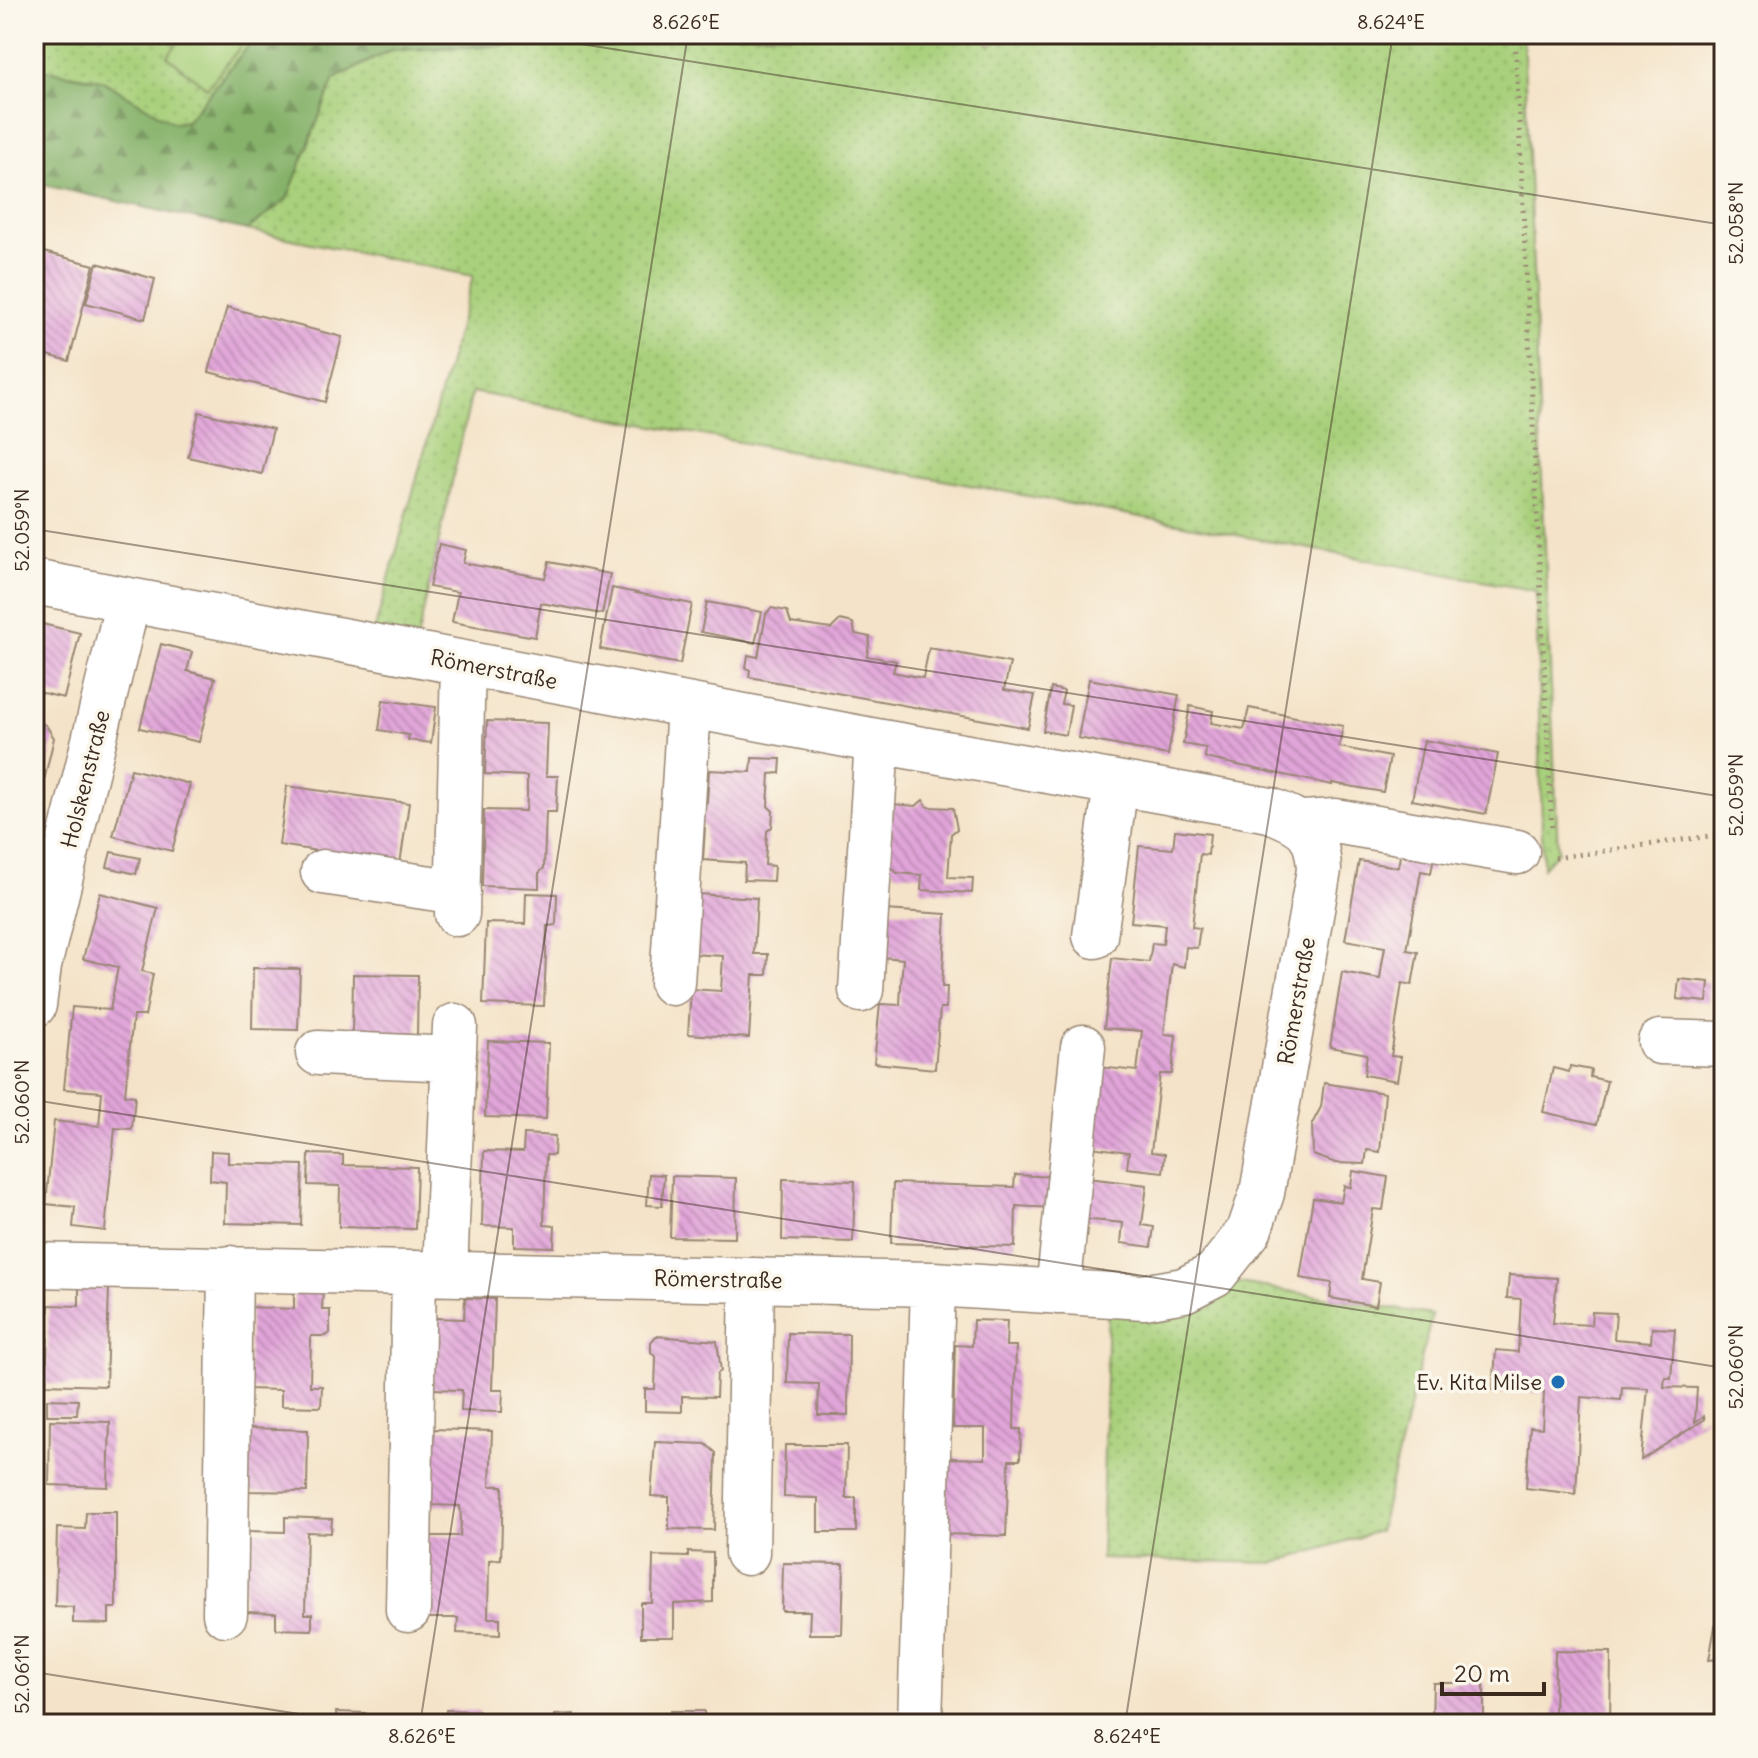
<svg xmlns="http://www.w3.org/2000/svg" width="1758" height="1758" font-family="Delius,sans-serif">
  <defs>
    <pattern id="grass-dots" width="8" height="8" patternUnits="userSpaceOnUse" patternTransform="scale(2)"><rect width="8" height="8" fill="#a9d07b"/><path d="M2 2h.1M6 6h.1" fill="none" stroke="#92b36a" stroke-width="1.8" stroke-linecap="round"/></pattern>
    <pattern id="forest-firs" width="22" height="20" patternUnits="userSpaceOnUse" patternTransform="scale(2)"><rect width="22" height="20" fill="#86b26b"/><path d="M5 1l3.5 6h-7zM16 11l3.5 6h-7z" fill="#6f9157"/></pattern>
    <pattern id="building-back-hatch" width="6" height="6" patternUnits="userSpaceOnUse" patternTransform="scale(2)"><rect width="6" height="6" fill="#e1a5d9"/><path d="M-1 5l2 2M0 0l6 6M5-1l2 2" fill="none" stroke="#b887af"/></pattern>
  </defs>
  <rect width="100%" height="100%" fill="#fbf7ec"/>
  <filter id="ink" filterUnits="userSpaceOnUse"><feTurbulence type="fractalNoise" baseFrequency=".0125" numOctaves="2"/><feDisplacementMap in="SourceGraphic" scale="16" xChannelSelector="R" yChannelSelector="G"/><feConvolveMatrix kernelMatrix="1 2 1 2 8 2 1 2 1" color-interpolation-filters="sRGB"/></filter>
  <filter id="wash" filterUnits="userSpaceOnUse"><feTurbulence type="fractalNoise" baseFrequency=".006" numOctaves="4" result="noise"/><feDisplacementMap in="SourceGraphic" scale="32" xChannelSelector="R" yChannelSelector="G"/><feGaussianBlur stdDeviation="1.8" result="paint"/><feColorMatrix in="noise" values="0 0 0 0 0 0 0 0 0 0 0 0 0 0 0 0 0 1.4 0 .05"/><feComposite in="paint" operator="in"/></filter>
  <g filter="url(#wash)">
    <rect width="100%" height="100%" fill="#f4e3c8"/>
    <!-- grass -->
    <path fill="url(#grass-dots)" stroke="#727d4c" stroke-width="2" d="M34,34H258L187,121L173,123L101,80L34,68Z
      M634,34H983L990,46L1005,34H1523L1558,851L1543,868L1536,591L472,392L417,640L374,632L473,276L247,230L287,199L334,79L391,50L622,41Z
      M1228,1281L1432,1315L1379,1531L1275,1563L1101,1559L1108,1305Z"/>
    <!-- forest -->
    <path fill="url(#forest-firs)" stroke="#606e44" stroke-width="2" d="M258,34H634L622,41L391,50L334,79L287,199L247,230L34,183V68L101,80L174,123L187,121Z"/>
    <!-- garden -->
    <path fill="#a9d07b" stroke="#727d4c" stroke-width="2" d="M185,34H237L245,41L207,88L167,56Z"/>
    <g id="blocks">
      <!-- building -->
      <path fill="url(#building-back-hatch)" d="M36,250L94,265L69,361L34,351Z
        M97,263L155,279L145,319L86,303Z
        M227,307L342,337L325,402L209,372Z
        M199,412L273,429L262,474L188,457Z
        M439,544L466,550L463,563L545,578L549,562L610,574L602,614L541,603L535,637L452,622L458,592L429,587Z
        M612,588L692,604L680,664L600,649Z
        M707,602L762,612L755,643L701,632Z
        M771,608L787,611L791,623L831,629L840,620L853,623L855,634L870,637L867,656L896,661L893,672L923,678L929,648L1010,663L1004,690L1035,695L1028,728L749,677L750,670L746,668L748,655L758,657L766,614Z
        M34,622L80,633L64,698L34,691Z
        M161,644L192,652L187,671L215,678L199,742L140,728Z
        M1089,679L1179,695L1168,755L1078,738Z
        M1051,688L1064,691L1061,704L1071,705L1066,735L1043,731Z
        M383,700L436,707L431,743L408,740L409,735L379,730Z
        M1190,706L1213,711L1211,723L1244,729L1249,708L1343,726L1339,747L1390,757L1383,792L1332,783V785L1205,758L1206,748L1183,744Z
        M487,721L548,723L546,776H558L556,812H546L544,868L539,873V888L482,886L484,810L526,811L527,797V776L485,774Z
        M34,722L46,725L54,738L39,802L34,801Z
        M1424,740L1498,754L1486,814L1412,800Z
        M752,758L781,759L780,773L770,774L768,806L773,811L772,827L767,831L765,865L774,866L773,881L744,880L745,863L703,860L705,828L701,823V807L707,802L709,770L751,772Z
        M131,769L190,784L172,851L113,836Z
        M287,786L409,803L400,864L279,845Z
        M923,800L928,807L953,808L957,829L951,834L948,877L973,878L972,893L921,890L922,875L897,873L888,864L892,804L916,806Z
        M1175,830L1210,834L1208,855L1200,854L1192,927L1200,928L1197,948L1186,947L1184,967L1172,964L1164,1034L1176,1035L1172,1074H1160L1151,1152L1165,1154L1163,1172L1127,1168L1129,1152L1090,1147L1099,1067L1137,1071L1142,1031L1104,1028L1112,958L1149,962L1152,943L1163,944L1165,925L1131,922L1139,846L1173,849Z
        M1402,845L1435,850L1431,873L1421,871L1407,950L1418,952L1412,985L1402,983L1391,1056L1401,1057L1397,1081L1364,1075L1367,1054L1330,1047L1342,972L1380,979L1382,964L1385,947L1345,940L1359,861L1398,867Z
        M111,852L140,858L136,874L107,867Z
        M100,893L158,908L142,971L153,974L145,1016H133L125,1095L135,1096L132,1129L115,1128L105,1231L73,1227L75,1207L46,1204L54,1121L99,1126L102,1092L64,1089L72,1007L110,1010L118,967L83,959Z
        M526,893L557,894L556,925L547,926L544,1006L483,1004L486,923L525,924Z
        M697,894L757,898L754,954H768L767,975H753L749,1038L688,1034L691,989L721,991L722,973L723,956L693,954Z
        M885,910L946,914L942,987H947L946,1008H940L935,1069L874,1063L880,1004L900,1005L901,985L903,959L882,957Z
        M253,968L300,969L298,1030L252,1029Z
        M353,974L418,975L417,1035L352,1033Z
        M1679,979L1709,982L1707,1002L1677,999Z
        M488,1041L549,1043L546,1119L485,1117Z
        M1570,1066L1591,1070L1590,1077L1607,1081L1597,1124L1543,1112L1553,1068L1569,1072Z
        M1324,1083L1385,1093L1380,1152L1367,1150L1365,1164L1336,1163L1313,1155L1312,1124L1321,1107Z
        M524,1134L555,1136L554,1155H546L544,1225L555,1226L554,1247L514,1246V1227L482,1226L484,1151L523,1152Z
        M211,1151L228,1152V1163L303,1165L301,1225L225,1223L226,1182L210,1180Z
        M309,1154L343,1155V1165L417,1167L415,1229L339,1227L340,1186L308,1185Z
        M1353,1171L1388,1177L1383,1210L1373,1209L1362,1279L1380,1282L1376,1306L1330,1298L1332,1283L1300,1278L1313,1198L1341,1202L1344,1186L1351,1187Z
        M649,1174L664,1175L662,1206L647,1205Z
        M1015,1175L1057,1177L1053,1208L1016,1206L1015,1247L891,1243L893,1183L1014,1187Z
        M672,1176L736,1178L735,1238L670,1237Z
        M1087,1178L1147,1185L1142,1225L1154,1227L1151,1247L1121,1243L1123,1223L1082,1219Z
        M783,1179L855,1181L853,1242L782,1240Z
        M1509,1275L1557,1278L1553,1323L1591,1325L1592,1312L1616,1313L1614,1339L1651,1342L1652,1328L1675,1329L1671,1378L1665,1377L1664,1387L1697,1388L1695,1422L1704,1416L1705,1419L1641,1460L1648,1388L1622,1387L1621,1400L1581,1397L1576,1494L1526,1488L1530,1427L1542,1428L1544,1393L1493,1390L1496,1350L1518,1352L1521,1299L1507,1298Z
        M79,1286L109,1287L106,1386L46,1384L49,1305L79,1306Z
        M294,1290L323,1291L322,1310H330V1333L326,1336H311L310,1386H322L321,1407L281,1406V1390L248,1389L250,1307L294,1309Z
        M465,1298L495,1299L492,1390H503L502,1412L461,1411L462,1390L432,1389L434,1318L464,1319Z
        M973,1320L1007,1321L1006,1346H1016L1014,1429H1021L1020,1460H1009L1006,1536L945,1534L948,1458L985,1459V1428H953L955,1345L972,1346Z
        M788,1333L849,1334L848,1415H818L819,1384L787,1383Z
        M656,1336L717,1341L721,1371L717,1374L716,1397L682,1396V1412L645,1411V1389H655L656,1357L651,1353V1342Z
        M47,1399L78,1400L77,1415H47Z
        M50,1420L110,1422L108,1487L49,1485Z
        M248,1428L308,1430L307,1492L246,1491Z
        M432,1429L492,1431L490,1486H503L501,1559L489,1560L488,1618H500V1635L457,1633L458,1618H427L428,1536H460L461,1521L460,1506L430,1505Z
        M655,1442L706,1444L716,1453L714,1530L669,1529V1497L651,1496Z
        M785,1445H847L846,1498H856V1532H818V1498L784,1497Z
        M86,1512H116V1608H109V1624L73,1623V1607L55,1606L57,1528L85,1529Z
        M285,1517L332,1519L331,1533L307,1532L305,1614H312V1630L276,1629V1613L244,1612L246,1531L285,1532Z
        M688,1552L713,1553V1602L674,1604V1637H641V1603H652L653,1556L688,1557Z
        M783,1563L844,1564L842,1634H809L810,1611H782Z
        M1718,1610L1724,1611V1658L1709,1660Z
        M1555,1651L1611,1652L1610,1724H1554Z
        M1433,1683H1484V1724H1432Z
        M446,1710L479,1711V1724H446Z
        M671,1711H704V1724H671Z
        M336,1712L365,1713V1724H337Z
        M574,1714L573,1724H554L555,1715Z
        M949,1721H982V1724H949Z"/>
    </g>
  </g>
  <g filter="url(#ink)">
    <use href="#blocks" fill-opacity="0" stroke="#988673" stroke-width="2"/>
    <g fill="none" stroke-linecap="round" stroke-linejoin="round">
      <defs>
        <path id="minor" d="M34,582L877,741L1270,810C1305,824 1317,830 1319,870L1262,1193L1249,1231L1215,1274L1184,1290L1144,1297L933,1284L34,1265
          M1303,823L1335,821L1517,852
          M323,872L458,892
          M457,914L463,663
          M1095,936L1116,783
          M672,983L689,706
          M861,990L877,741
          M34,1005L39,966L128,601
          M1660,1042L1724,1044
          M318,1053L454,1059
          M445,1273L455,1026
          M1058,1292L1083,1047
          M747,1553L752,1280
          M408,1610L414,1273
          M225,1614L230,1268
          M920,1724L933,1284"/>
      </defs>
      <!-- minor casing -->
      <use href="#minor" stroke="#988673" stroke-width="47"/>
      <!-- path -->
      <path stroke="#988673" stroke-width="5" stroke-dasharray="2 6" stroke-linecap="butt" d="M1515,34L1552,833
        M1555,858L1724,834"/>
      <!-- minor -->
      <use href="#minor" stroke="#fff" stroke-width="44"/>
    </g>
  </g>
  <!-- ticks -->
  <path fill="none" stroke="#3b2a1e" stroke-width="2" stroke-opacity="0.45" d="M518,34L1724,225M34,529L1724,797M34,1100L1724,1368M34,1672L362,1724M420,1724L688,34M1125,1724L1393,34"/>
  <!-- markers -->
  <circle fill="#1f6fb2" stroke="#fbf7ec" stroke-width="3" cx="1558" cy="1382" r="8"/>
  <g text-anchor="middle" stroke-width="7" stroke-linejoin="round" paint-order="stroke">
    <!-- street labels -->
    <g font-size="22" fill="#3b2a1e" stroke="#fbf7ec">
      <text transform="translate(494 669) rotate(11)" y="8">Römerstraße</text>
      <text transform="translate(85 779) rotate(-76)" y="8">Holskenstraße</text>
      <text transform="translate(1296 1001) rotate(-80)" y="8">Römerstraße</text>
      <text transform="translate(718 1279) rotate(1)" y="8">Römerstraße</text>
    </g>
    <!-- poi labels -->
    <g font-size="22" fill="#3b2a1e" stroke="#fbf7ec" text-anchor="end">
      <text x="1542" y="1390">Ev. Kita Milse</text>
    </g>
  </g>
  <!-- margin -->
  <rect width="1758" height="1758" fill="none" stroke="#fbf7ec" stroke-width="88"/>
  <!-- scale -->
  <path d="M1442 1682v12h102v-12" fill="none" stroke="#3b2a1e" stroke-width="4"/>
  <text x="1454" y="1682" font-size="24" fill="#3b2a1e" stroke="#fbf7ec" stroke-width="6" paint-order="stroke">20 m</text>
  <rect x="44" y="44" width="1670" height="1670" fill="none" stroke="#3b2a1e" stroke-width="3"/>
  <g font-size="20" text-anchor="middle" fill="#3b2a1e">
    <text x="686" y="29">8.626°E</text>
    <text x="1391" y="29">8.624°E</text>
    <text transform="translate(1736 223) rotate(-90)" y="7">52.058°N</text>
    <text transform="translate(22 530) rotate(-90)" y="7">52.059°N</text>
    <text transform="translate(1736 795) rotate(-90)" y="7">52.059°N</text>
    <text transform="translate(22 1102) rotate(-90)" y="7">52.060°N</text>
    <text transform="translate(1736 1367) rotate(-90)" y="7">52.060°N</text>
    <text transform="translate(22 1674) rotate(-90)" y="7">52.061°N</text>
    <text x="422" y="1743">8.626°E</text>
    <text x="1127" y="1743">8.624°E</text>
  </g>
</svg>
